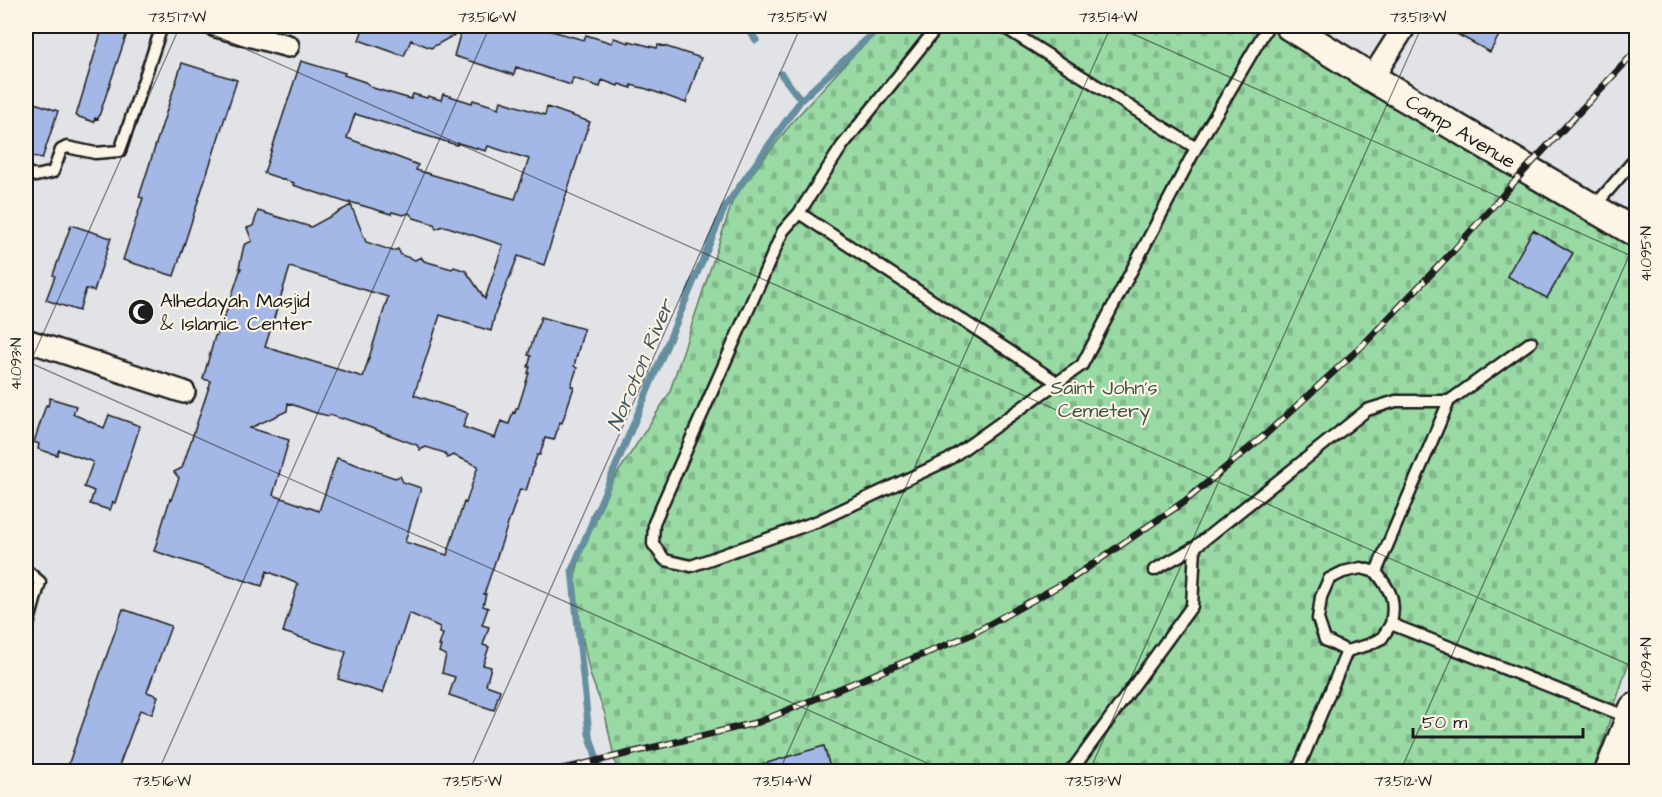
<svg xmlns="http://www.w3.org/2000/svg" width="1662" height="797" font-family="'Architects Daughter',sans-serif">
  <defs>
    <pattern id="cemetery-stones" width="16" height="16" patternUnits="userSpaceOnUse" patternTransform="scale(1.5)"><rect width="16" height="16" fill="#99daa4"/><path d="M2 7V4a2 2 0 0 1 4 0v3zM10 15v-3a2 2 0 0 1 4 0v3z" fill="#83ba8d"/></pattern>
  </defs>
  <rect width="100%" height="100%" fill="#e2e3e6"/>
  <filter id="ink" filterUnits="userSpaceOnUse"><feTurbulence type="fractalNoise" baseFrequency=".0167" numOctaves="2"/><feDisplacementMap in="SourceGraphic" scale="12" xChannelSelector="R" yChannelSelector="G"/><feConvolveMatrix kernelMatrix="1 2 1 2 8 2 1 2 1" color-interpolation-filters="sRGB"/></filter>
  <g filter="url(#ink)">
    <!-- cemetery -->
    <path fill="url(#cemetery-stones)" stroke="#5a7b60" stroke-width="1.5" d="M880,26H1265L1636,244V640L1593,771H617L605,714L590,674L572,587L592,513L669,394L734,197L794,120Z"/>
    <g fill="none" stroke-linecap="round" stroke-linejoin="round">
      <!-- stream -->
      <path stroke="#658e9f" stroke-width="7" d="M739,26L747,27L756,40
        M781,74L801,100
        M601,772L589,734L572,570L725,207L801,100L881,26"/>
    </g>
    <!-- building -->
    <path fill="#a4b8e7" stroke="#1c1c1c" stroke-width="1.5" fill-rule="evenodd" d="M103,26L127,33L98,119L95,118L94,122L76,116Z
      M364,26H534L584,40L586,35L612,43L614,38L629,43V41L657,48L658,45L661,46V45L701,58L686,103L647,89L631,85V88L619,84L618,86L602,80L600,87L573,78L571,85L516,67L514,75L454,56L461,31L431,48L411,40L404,56L359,40Z
      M1442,26H1504L1490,52Z
      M301,61L327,69L328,68L345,73L344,75L365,82L373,88L411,99L413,94L427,98L428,96L441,100L443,94L472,103L473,100L499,108L501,101L545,115L547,107L590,122L585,135L544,265L518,256L495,314L491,331L440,315L414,395L468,413L463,427L495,438L501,421L509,424L513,412L515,413L516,408H518L529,373H528L530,367H528L531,356L528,355L541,317L584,329L574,366L577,368L571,386L574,387L562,423L560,422L554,440L545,438L540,455H537L526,491L520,489L484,594H486L483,606L488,608L482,625L489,627L483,645L489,647L483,665L491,667L486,685L500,690L494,710L449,695L455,677L442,673L446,655L439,652L441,646H439L443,634L439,633L440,627L409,613L383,693L338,679L346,652L283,632L298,584L267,571L262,586L154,551L170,499L171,500L179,478L174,472L182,468L211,381L203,379L215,336L217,335L227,310L241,268H239L244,245L252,241L247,228L253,226L258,211L311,227L351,205L366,242L393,251L398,249L401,255L415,260L421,257L424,261L452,269L454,267L466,271L485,299L503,245L448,227L443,226L436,229L434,224L414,218L409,213L403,215L392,212L391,214L350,202L351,204L293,185L294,183L264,173ZM355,114L457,145L458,143L486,151L488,146L529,159L515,199L416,170L418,165L347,138ZM290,267L388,297L363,377L265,347ZM288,403L316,413L329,416L330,415L342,419L343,418L371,428L417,445L420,450L426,447L445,453L447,458L453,455L478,466L466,503L464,502L447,555L405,542L421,488L403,482L400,476L395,478L337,458L319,511L273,495L289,440L250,428L287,411Z
      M182,63L237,80L174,276L123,260L143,198L139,197Z
      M26,100L58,111L42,159L26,154Z
      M71,225L111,238L94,291L86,289L79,311L46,300L55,276L53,275Z
      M1533,230L1573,253L1547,298L1507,276Z
      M50,398L76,406L73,414L104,428L109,415L140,426L115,503L113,502L110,510L90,504L94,491L84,487L93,462L59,450L57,455L38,449L39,444L34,442L46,405L48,406Z
      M123,609L171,626L147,692L158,696L152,714L140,710L117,771H66Z
      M824,746L831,771H754L753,767Z"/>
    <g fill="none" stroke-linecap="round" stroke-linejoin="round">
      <defs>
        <path id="service" d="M1002,26L1196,148
          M264,40L268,26
          M26,172L36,176L53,172L61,150L67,147L95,153L120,151L162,26
          M1593,208L1636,158
          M799,213L842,146L938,26
          M1531,342L1449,401L1376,572C1391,591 1396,599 1391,624L1630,718
          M1058,383L799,213L783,231L654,523L653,544L665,560L691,566L818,521L948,460L1082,365L1196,148L1268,26
          M26,570L40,582L26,632
          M1154,570L1195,547L1367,410L1396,401H1449
          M1347,651L1325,640L1318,619L1321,597L1329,579L1343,572L1361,568L1376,572
          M1068,772L1075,766L1192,606L1195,547
          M1297,772L1347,651L1368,645L1382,638L1391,624"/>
        <path id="minor" d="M216,26L288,46
          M1372,78L1405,26
          M26,340L184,392"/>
        <path id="tertiary" d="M1289,26L1372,78L1636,233"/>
        <path id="primary" d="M1612,772L1636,710"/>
      </defs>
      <!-- service casing -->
      <use href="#service" stroke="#1c1c1c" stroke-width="15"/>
      <!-- minor casing -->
      <use href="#minor" stroke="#1c1c1c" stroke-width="26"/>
      <!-- tertiary casing -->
      <use href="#tertiary" stroke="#1c1c1c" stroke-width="32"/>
      <!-- primary casing -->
      <use href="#primary" stroke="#1c1c1c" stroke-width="38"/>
      <!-- service -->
      <use href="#service" stroke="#fcf5e5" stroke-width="10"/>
      <!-- minor -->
      <use href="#minor" stroke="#fcf5e5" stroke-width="21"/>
      <!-- tertiary -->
      <use href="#tertiary" stroke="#fcf5e5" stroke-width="27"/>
      <!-- primary -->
      <use href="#primary" stroke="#fcf5e5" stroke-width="33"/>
      <defs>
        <path id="rail" d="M551,772L759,722L970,635L1071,579L1185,501L1265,435L1363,345L1454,250L1526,169L1636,51"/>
      </defs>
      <!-- rail casing -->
      <use href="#rail" stroke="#1c1c1c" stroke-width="7"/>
      <!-- rail -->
      <use href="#rail" stroke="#fcf5e5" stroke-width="4.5" stroke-dasharray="14" stroke-linecap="butt"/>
    </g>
  </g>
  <!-- ticks -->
  <path fill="none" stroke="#1c1c1c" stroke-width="1.5" stroke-opacity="0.45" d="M194,26L1636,668M1115,26L1636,258M26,361L947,772M26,372L180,26M26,771V772M158,772L490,26M469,772L801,26M779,772L1111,26M1089,772L1422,26M1400,772L1636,240"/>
  <!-- icons -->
  <defs>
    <symbol id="mosque-disc" viewBox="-11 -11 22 22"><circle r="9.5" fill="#1c1c1c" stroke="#fcf5e5"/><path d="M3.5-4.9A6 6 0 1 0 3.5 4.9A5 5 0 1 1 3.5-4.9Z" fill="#fff"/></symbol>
  </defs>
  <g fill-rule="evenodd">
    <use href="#mosque-disc" x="126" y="297" width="30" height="30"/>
  </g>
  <g text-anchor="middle" stroke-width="4.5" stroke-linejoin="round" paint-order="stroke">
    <!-- street labels -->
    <g font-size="20" fill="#1c1c1c" stroke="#fcf5e5">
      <text transform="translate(1461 131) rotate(31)" y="7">Camp Avenue</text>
    </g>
    <!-- poi labels -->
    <g font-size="20" fill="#1c1c1c" stroke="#fcf5e5" text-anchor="start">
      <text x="160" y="307">Alhedayah Masjid<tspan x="160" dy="23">&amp; Islamic Center</tspan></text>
    </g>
    <!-- park labels -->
    <g font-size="20" fill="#425545" stroke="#fcf5e5">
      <text x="1104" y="394">Saint John's<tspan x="1104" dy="23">Cemetery</tspan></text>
    </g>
    <!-- water labels -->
    <g font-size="21" font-style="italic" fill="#40555e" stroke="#fcf5e5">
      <text transform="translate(640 365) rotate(-67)" y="7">Noroton River</text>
    </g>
  </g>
  <!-- margin -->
  <rect width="1662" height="797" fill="none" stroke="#fcf5e5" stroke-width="66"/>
  <!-- scale -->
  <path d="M1413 728v9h170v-9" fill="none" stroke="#1c1c1c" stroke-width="3"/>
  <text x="1422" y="728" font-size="18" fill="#1c1c1c" stroke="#fcf5e5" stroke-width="4.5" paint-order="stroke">50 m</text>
  <rect x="33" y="33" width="1596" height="731" fill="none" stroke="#1c1c1c" stroke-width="2"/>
  <g font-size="15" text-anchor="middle" fill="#1c1c1c">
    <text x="177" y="22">73.517°W</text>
    <text x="487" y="22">73.516°W</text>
    <text x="797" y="22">73.515°W</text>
    <text x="1108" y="22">73.514°W</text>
    <text x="1418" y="22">73.513°W</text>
    <text transform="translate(1646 254) rotate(-90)" y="5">41.095°N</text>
    <text transform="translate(16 364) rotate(-90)" y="5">41.093°N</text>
    <text transform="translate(1646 665) rotate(-90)" y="5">41.094°N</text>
    <text x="162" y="786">73.516°W</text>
    <text x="472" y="786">73.515°W</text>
    <text x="782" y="786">73.514°W</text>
    <text x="1093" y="786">73.513°W</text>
    <text x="1403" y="786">73.512°W</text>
  </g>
</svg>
